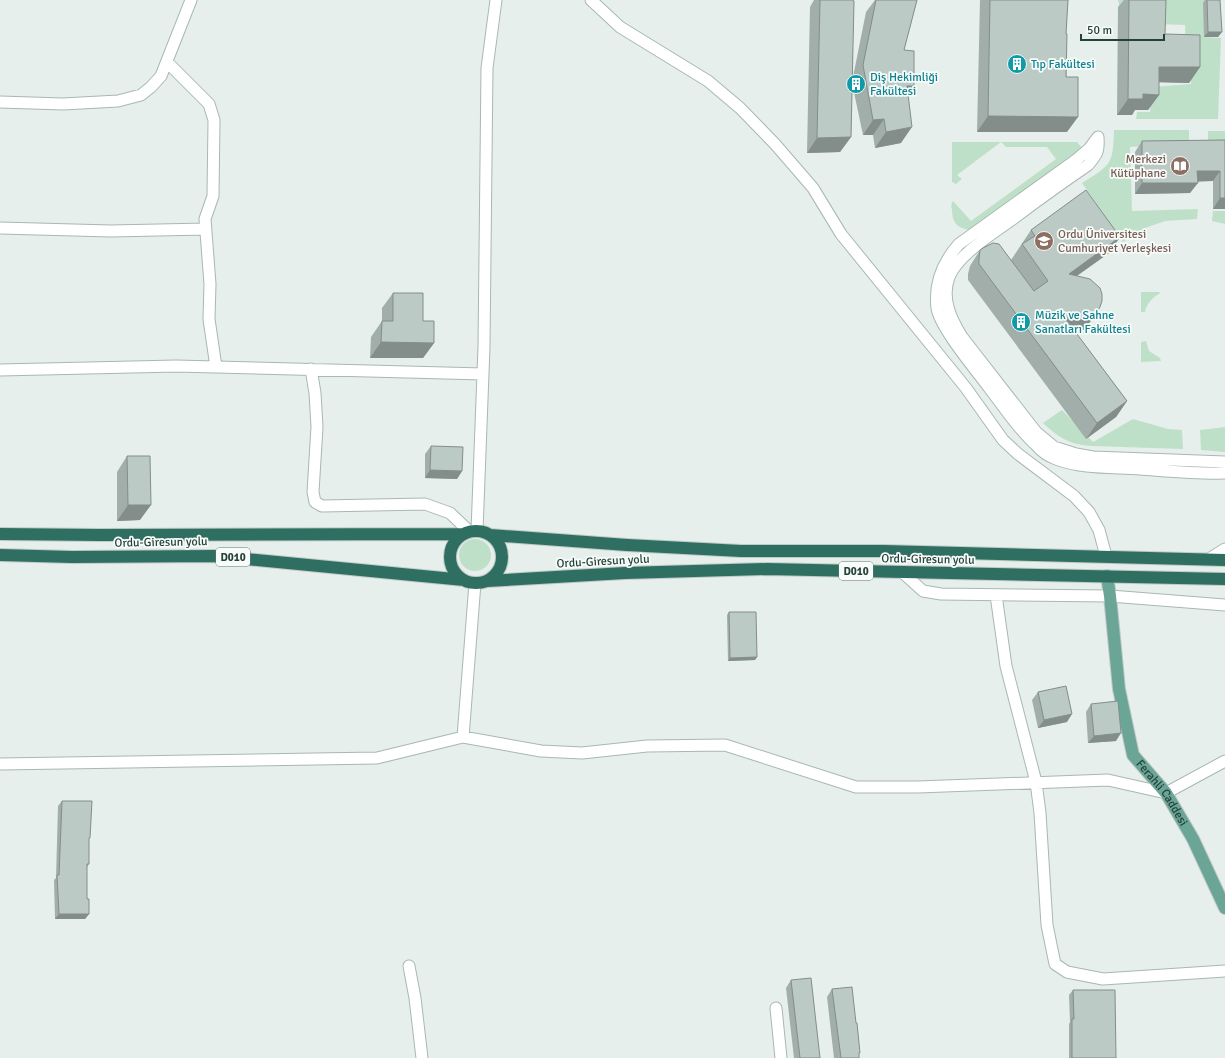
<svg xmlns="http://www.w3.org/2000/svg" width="1225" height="1058" font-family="Signika,sans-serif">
  <rect width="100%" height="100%" fill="#e6efeb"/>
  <!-- green -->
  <path fill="#bfe0c8" d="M1118,0H1221L1217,2L1204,37L1221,38L1218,119H1136L1137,112H1150L1151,87L1191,84V48L1186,47L1185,25L1157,24L1142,5H1119Z
    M1114,130H1189V144L1130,147L1132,211L1198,209L1197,219L1165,221L1145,228L1123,242L1082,183C1111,165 1113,165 1114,130Z
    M1208,131H1225V145H1208Z
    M952,142H1077L1082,148L978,225L969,230C957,228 952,222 952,210C951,206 951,204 953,201L971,221L1056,159L1047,147H1006L1001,142L957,175L962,179L956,184L952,182Z
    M1213,211H1225V224L1212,221Z
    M1141,292H1160L1159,294C1152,298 1147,303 1145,312H1141Z
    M1146,341L1149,351L1160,358L1161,361L1141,362V342Z
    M1062,410L1093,442L1133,419L1168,429L1182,430L1183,449L1092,446C1070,445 1059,438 1043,423Z
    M1225,427V452L1201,450L1200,430Z
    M459 555a16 16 0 1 1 32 0a16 16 0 1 1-32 0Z"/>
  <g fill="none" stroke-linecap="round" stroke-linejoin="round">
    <defs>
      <path id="minor" d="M591,0L620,27L708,81L740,108L775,144L813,188L841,234L966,388L1003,440L1018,454L1074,496L1089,512L1099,530L1106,556
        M167,62L209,104L214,120L213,196L205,219L210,284L209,319L216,367
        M0,102L63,104L118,101L141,95L151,87L161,76L191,0
        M0,228L111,231L206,229
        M311,369L315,393L317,427L313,492L315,502L322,506L425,504L450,513L470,532
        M0,370L176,366L483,374
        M1225,462L1093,457L1076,454L1054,447L1036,432L962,337C951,319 941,299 949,277C957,255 995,232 1014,218C1038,200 1063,182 1088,165C1097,154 1099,152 1098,137L1089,149L1076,160L959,244C943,262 934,283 937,308C940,328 977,371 990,389C1005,408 1018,429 1036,445C1041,451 1048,456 1056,459C1082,469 1112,467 1140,469C1168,471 1197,474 1225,473
        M477,531L484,347L487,68L496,0
        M1209,559L1225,549
        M902,572L923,591L941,594L1110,596L1225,605
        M996,595L1006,666L1036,782L1040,813L1047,925L1055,964L1067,972L1103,979L1225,971
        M463,737L475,583
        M0,764L377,758L463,737L541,751L582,753L647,746L725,745L856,787H918L1108,780L1166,793L1225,761
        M409,966L415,998L422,1058
        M776,1008L781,1058"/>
      <g id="major">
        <path id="s1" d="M1107,576L1110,596L1119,689L1133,755L1166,793L1193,839L1225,908"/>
      </g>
      <path id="highway" d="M450 557a26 26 0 1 1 52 0a26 26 0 1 1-52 0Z
        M0,534L100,535L463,534
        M490,535L627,545L741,551H884L1225,560
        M0,555L72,557L215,556L464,580
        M487,581L625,573L767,569L1225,579"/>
    </defs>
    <!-- minor casing -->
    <use href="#minor" stroke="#a8b8b2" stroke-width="13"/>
    <!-- major casing -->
    <use href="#major" stroke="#c2cac8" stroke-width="14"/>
    <!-- highway casing -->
    <use href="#highway" stroke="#c2cac8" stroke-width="14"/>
    <!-- minor -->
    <use href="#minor" stroke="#fff" stroke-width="11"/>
    <!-- major -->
    <use href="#major" stroke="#6aa596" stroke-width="12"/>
    <!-- highway -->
    <use href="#highway" stroke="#2f6f62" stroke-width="12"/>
  </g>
  <!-- wall -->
  <path fill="#a1aea9" d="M814,0H853V77L866,12L875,0H917L904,50L908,94L901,143L875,148L873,135H863L852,83L851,137L840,152L807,153L810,7Z
    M980,0H1068L1066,34L1067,132H977Z
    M1124,0H1166L1165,34L1200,67L1189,83L1159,82V95L1148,110H1135L1132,115H1117L1118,7Z
    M1205,0H1220L1222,32L1218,37H1204L1203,3Z
    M1225,140V209H1213V181H1198L1190,193L1135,194V152L1142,141Z
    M1031,230L1120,237L1109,253L1077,276L1086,328L1080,332L1076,333L1127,401L1116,417L1086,439L968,280V274L970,266L980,250L1011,260Z
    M393,293L423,321L434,343L423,358H370L371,337L382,321V308Z
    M431,446L462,471L457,479L425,478V454Z
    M127,456L140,520L117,521V472Z
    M729,612L757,657L755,660L728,661L727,615Z
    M1038,692L1067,722L1038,728L1032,700Z
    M1091,704L1116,741L1088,743L1086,712Z
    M62,801L89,840V864L87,867V899L89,914L85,919H55L54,880L56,878L58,806Z
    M791,980L820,1058H794L786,988Z
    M832,989L859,1055V1058H834L827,997Z
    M1073,990L1116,1058H1069V1024L1070,1022L1069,995Z"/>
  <!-- shaded-wall -->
  <path fill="#838d89" d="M1208,32H1222L1218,37H1204Z
    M1159,67H1200L1189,83L1148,82Z
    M907,86H914L903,102Z
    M1143,94L1159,95L1148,110H1135L1132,115H1117L1128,99Z
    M988,116L1078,117L1067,132H977Z
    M884,119L873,135H863L873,120Z
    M912,127L901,143L875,148L886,132Z
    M851,137L840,152L807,153L817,138Z
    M1197,171H1220L1213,181L1190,182Z
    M1142,183H1198L1190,193L1135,194Z
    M1220,198H1225V209H1213Z
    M1120,237L1109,253L1058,289L1069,274Z
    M1097,312L1086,328L1080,332L1074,334L1065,318Z
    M381,342L434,343L423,358H370Z
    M1127,401L1116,417L1086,439L1097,423Z
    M430,470L462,471L457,479L425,478Z
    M128,505H151L140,520L117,521Z
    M757,657L755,660L728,661L730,658Z
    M1072,714L1067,722L1038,728L1044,720Z
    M1121,733L1116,741L1088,743L1094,736Z
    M59,914H89L85,919H55Z"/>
  <!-- building -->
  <path fill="#bbcac4" stroke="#838d89" d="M820,0H853L854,1L851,137L817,138Z
    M876,0H917L904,50L914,51V86H907L912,127L886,132L884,119L873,120L863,65Z
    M990,0H1068L1066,34H1067L1066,77H1078V117L988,116Z
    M1129,0H1166L1165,34L1200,35V67H1159V95L1143,94V99H1128Z
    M1207,0H1220L1222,32H1208Z
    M1225,140V198H1220V171H1197L1198,183H1142V141Z
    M1086,190L1120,237L1069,274L1090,279L1100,288L1102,294V301L1100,307L1097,312L1091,316L1085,319L1065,318L1127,401L1097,423L979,264V259L980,250L983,248L993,243L999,244L1034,291L1048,281L1022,244L1035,236L1031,230Z
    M393,293H423V321H434V343L381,342L382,321H393Z
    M431,446L463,447L462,471L430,470Z
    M127,456H150L151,505H128Z
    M729,612H756L757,657L730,658Z
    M1066,686L1072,714L1044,720L1038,692Z
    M1118,701L1121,733L1094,736L1091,704Z
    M62,801H92L90,838H89V864H87V899H89V914H59L57,875H59Z
    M811,978L820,1058H800L791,980Z
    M852,987L856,1023H857L860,1053H859V1058H841L832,989Z
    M1073,990H1115L1116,1058H1072V1019H1074Z"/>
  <!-- icons -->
  <defs>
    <symbol id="building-disc" viewBox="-11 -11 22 22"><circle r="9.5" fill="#0f9aa8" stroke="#f7fbf9"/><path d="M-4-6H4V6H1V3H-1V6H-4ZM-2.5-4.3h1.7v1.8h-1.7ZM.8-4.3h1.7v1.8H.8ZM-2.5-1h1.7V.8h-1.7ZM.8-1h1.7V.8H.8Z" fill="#fff"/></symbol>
    <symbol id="library-disc" viewBox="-11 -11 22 22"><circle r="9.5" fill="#8d6e63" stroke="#f7fbf9"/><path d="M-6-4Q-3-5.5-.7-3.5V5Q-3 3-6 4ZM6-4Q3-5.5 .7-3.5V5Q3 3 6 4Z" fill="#fff"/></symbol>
    <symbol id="university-disc" viewBox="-11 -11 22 22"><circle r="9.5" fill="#8d6e63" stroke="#f7fbf9"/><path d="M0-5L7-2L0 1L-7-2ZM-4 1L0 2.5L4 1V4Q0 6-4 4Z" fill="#fff"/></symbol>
  </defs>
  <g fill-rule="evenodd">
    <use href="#building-disc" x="1006" y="53" width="22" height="22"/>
    <use href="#building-disc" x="845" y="73" width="22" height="22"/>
    <use href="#library-disc" x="1169" y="155" width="22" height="22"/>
    <use href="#university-disc" x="1033" y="230" width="22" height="22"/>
    <use href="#building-disc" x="1010" y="311" width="22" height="22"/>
  </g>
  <g text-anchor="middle" stroke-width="3.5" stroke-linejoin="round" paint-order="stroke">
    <!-- shield labels -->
    <g fill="#f7fbf9" stroke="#637a73" stroke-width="1">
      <rect x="216" y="548" width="34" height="18" rx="3"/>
      <rect x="839" y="562" width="34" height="18" rx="3"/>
    </g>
    <g font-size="11" font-weight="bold" fill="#24423a">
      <text x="233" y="561">D010</text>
      <text x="856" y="575">D010</text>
    </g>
    <!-- culture labels -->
    <g font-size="12" fill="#0d838f" stroke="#f7fbf9" text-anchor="start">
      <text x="1031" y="68">Tıp Fakültesi</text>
      <text x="870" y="81">Diş Hekimliği<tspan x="870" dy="14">Fakültesi</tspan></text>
      <text x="1035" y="319">Müzik ve Sahne<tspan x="1035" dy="14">Sanatları Fakültesi</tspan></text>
    </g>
    <!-- education labels -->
    <g font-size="12" fill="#785e54" stroke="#f7fbf9" text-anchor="end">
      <text x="1166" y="163">Merkezi<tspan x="1166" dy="14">Kütüphane</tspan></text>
      <text x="1058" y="238" text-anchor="start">Ordu Üniversitesi<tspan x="1058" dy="14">Cumhuriyet Yerleşkesi</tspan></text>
    </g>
    <!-- street labels -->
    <g font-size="12" fill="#24423a" stroke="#f7fbf9">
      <text transform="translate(161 542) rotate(-1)" y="4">Ordu-Giresun yolu</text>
      <text transform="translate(928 559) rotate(1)" y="4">Ordu-Giresun yolu</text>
      <text transform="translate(603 561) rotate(-3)" y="4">Ordu-Giresun yolu</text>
      <text dy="4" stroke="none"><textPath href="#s1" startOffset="229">Ferahli Caddesi</textPath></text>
    </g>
  </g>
  <!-- scale -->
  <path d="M1081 34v6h83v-6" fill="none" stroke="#24423a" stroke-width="2"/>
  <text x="1087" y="34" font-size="12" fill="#24423a" stroke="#f7fbf9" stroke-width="3" paint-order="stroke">50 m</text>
</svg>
